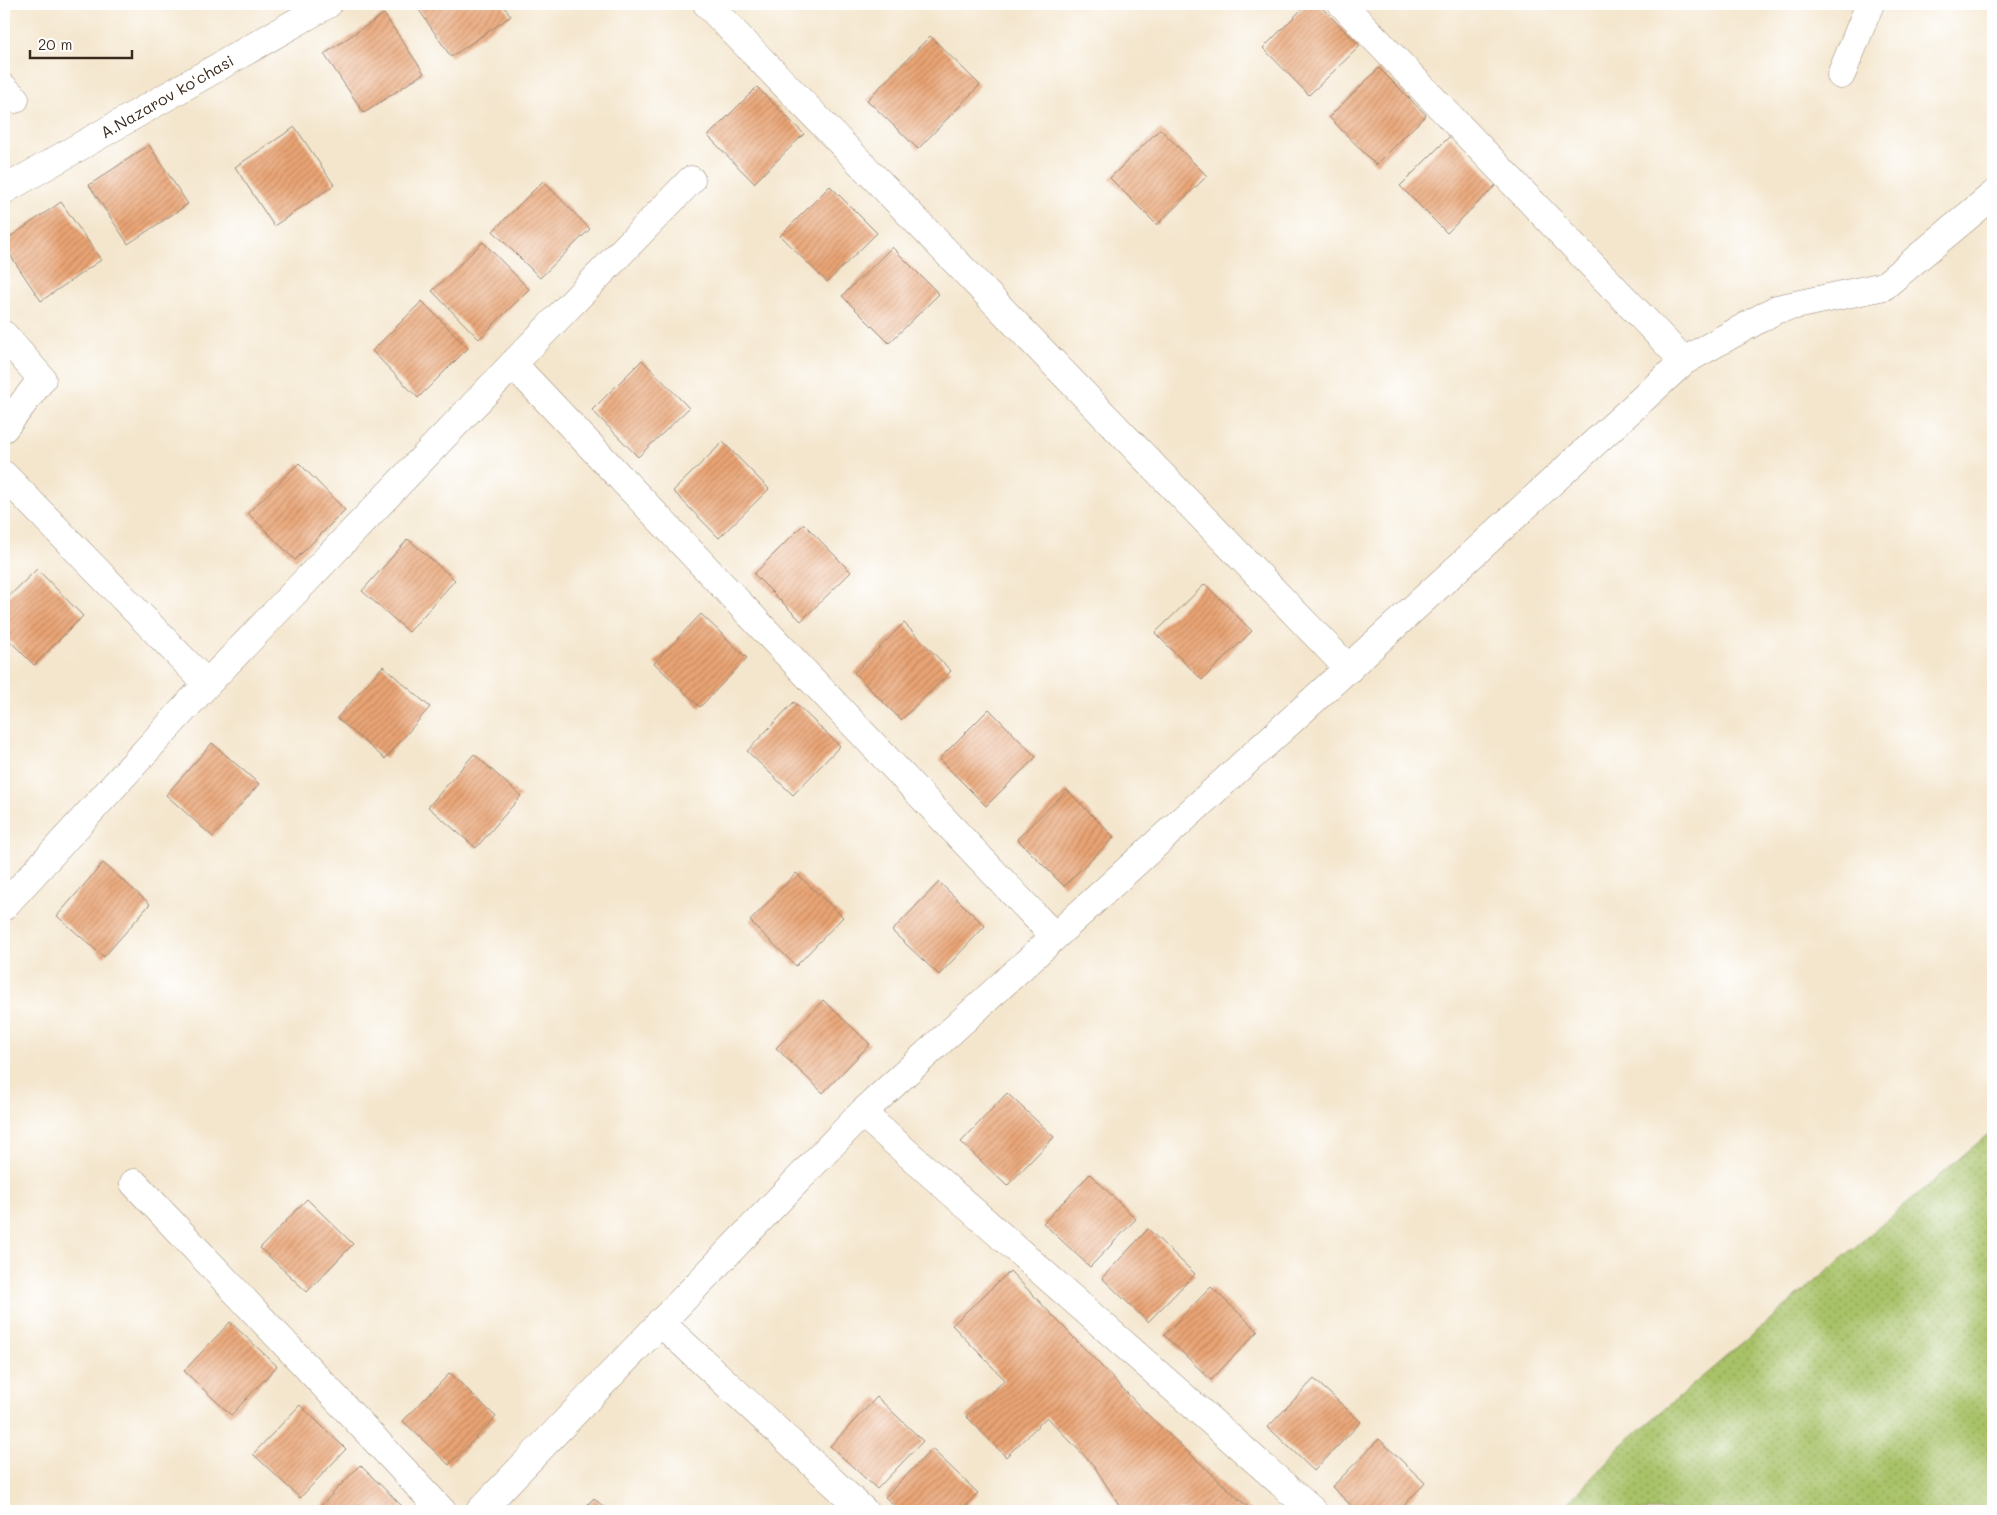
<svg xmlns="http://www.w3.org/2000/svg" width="1997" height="1515" font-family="Mali,sans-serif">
  <defs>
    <pattern id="grass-dots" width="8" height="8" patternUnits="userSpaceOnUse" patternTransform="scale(1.25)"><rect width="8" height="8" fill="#a8c268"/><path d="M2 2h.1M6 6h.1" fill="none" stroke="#8a9e55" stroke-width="1.8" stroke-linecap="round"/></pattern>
    <pattern id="building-hatch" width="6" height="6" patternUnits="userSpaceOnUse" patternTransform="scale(1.25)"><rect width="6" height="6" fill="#eaa474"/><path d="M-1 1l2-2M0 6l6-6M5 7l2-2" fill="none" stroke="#bf865f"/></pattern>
  </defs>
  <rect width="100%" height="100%" fill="#fff"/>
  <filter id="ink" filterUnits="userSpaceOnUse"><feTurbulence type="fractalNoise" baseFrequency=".02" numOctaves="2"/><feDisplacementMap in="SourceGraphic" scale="10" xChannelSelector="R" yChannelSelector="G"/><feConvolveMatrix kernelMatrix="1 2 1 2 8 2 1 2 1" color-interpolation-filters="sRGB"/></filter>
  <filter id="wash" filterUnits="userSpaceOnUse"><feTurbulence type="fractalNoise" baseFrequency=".0096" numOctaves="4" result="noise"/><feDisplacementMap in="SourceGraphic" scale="20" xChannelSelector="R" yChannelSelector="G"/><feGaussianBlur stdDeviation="1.12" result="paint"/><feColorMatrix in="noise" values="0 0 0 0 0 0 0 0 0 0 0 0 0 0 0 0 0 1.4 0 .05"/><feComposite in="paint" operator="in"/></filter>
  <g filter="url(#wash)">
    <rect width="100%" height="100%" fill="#f4e6cd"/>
    <!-- grass -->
    <path fill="url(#grass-dots)" stroke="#727643" d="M1993,1130V1511H1561L1621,1446Z"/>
    <g id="blocks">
      <!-- building -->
      <path fill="url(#building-hatch)" d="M415,4H502L511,16L451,57Z
        M1307,4H1318L1360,46L1309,95L1263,48Z
        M384,14L424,73L364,113L324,54Z
        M930,36L980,85L918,149L867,100Z
        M1379,68L1426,115L1376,165L1329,117Z
        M757,87L804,134L754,183L708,136Z
        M295,127L334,185L274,226L235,167Z
        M1160,129L1207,176L1157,225L1110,178Z
        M1450,136L1497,184L1447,233L1400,186Z
        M149,145L188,204L128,244L89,185Z
        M543,181L590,229L540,278L493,231Z
        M830,186L877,233L827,282L780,236Z
        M61,202L101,260L41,301L4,246V241Z
        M483,242L529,289L479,339L432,291Z
        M892,247L939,294L889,343L842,296Z
        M422,301L468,348L418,398L372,351Z
        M642,360L689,408L638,457L592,410Z
        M723,442L769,489L719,538L673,491Z
        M299,463L345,510L295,560L248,513Z
        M804,524L851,572L801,621L754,574Z
        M408,539L455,580L409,632L362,591Z
        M37,569L83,616L34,665L4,635V601Z
        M1205,584L1252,631L1202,680L1155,633Z
        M701,614L747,658L700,707L654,663Z
        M904,623L951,671L901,720L854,673Z
        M383,666L430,707L385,759L337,718Z
        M794,702L840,746L793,795L747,751Z
        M989,709L1036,757L986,806L939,759Z
        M212,743L259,784L213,837L166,795Z
        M474,754L521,796L476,848L428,807Z
        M1067,790L1114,837L1064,886L1017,839Z
        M103,863L150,904L104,957L57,916Z
        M796,873L843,917L796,966L750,921Z
        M939,882L985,926L939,975L892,931Z
        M823,1000L870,1044L823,1093L776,1048Z
        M1007,1093L1054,1137L1007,1186L961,1142Z
        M1090,1174L1136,1219L1090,1267L1043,1223Z
        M307,1199L353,1244L307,1292L260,1248Z
        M1148,1229L1195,1274L1148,1322L1102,1278Z
        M1010,1271L1148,1415L1251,1510L1250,1511H1123L1094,1466L1047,1417L1006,1457L966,1416L1005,1380L952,1325Z
        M1211,1287L1258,1331L1211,1380L1164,1335Z
        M230,1322L277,1366L231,1415L184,1371Z
        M450,1373L496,1417L449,1465L403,1421Z
        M1314,1379L1361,1422L1314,1471L1268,1427Z
        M877,1397L923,1441L877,1489L830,1446Z
        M300,1405L346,1449L300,1498L253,1454Z
        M1379,1439L1425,1483L1399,1511H1357L1332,1487Z
        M932,1449L978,1493L961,1511H900L885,1497Z
        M360,1465L406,1510L405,1511H316Z
        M594,1498L608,1511H581Z"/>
    </g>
  </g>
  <g filter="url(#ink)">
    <use href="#blocks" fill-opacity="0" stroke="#988876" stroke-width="1"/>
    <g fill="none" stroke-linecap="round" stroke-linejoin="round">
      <defs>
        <g id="street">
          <path d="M707,4L1349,669"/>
          <path d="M1342,4L1684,361"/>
          <path d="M1841,75L1870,4"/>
          <path d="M4,88L15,99"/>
          <path id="s1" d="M4,190L328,4"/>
          <path d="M4,335L42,379L4,428"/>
          <path d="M513,364L691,180"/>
          <path d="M4,475L207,684"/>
          <path d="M4,906L207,684L513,364L1054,936"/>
          <path d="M862,1113L1313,1511"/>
          <path d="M134,1183L442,1511"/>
          <path d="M660,1322L864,1511"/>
          <path d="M480,1511L862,1113L1684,361L1777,309L1884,286L1993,195"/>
        </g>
      </defs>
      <!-- street casing -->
      <use href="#street" stroke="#988876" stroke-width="29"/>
      <!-- street -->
      <use href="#street" stroke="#fff" stroke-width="28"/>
    </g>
  </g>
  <g text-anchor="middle" stroke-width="4.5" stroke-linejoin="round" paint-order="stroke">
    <!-- street labels -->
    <g font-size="16" fill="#3b2a1e" stroke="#fff">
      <text dy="6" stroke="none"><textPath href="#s1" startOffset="188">A.Nazarov ko'chasi</textPath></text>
    </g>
  </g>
  <!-- margin -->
  <rect width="1997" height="1515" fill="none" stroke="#fff" stroke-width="20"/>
  <!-- scale -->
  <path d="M30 50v8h102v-8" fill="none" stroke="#3b2a1e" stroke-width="2.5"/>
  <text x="38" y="50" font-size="15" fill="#3b2a1e" stroke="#ffffff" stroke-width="4" paint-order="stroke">20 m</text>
</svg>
